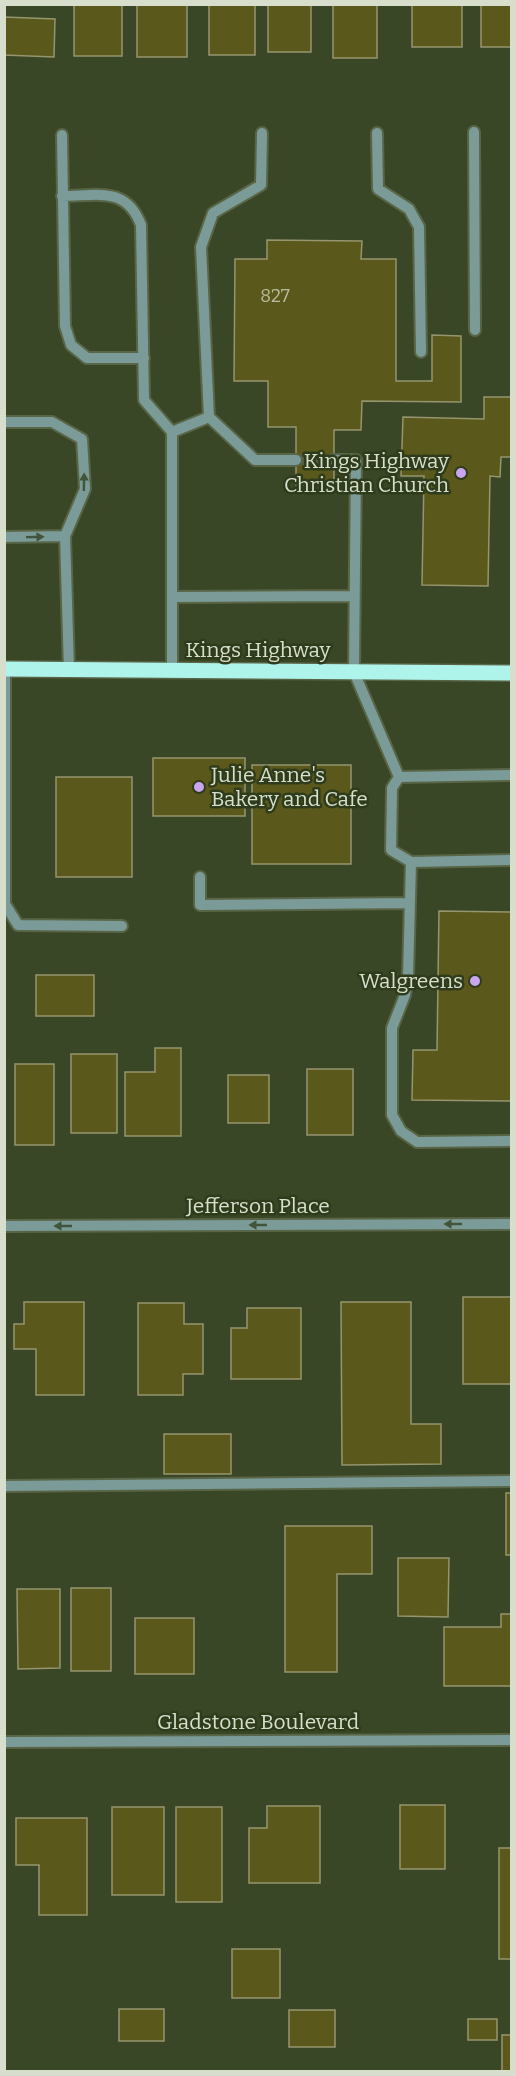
<svg xmlns="http://www.w3.org/2000/svg" width="516" height="2076" font-family="Bitter,serif">
  <rect width="100%" height="100%" fill="#3a4726"/>
  <!-- building -->
  <path fill="#5b581b" stroke="#95956e" stroke-width="1.5" d="M74,4H122V56H74Z
    M137,4H187V57H137Z
    M209,4H255V55H209Z
    M268,4H311V52H268Z
    M333,4H377V58H333Z
    M412,4H462V47H412Z
    M481,4H512V47H481Z
    M4,17L55,19L54,57L4,55Z
    M267,240L362,241L361,259H396V381H432V335L461,336V402L362,401L361,430H334V485H296V427H268V381H234L235,259H267Z
    M484,397H512V457H501L500,477L490,476L488,586L422,585L424,476H401L403,417L484,419Z
    M153,758H245V816H153Z
    M252,765H351V864H252Z
    M56,777H132V877H56Z
    M439,911L512,912V1101L412,1100L413,1050H437Z
    M36,975H94V1016H36Z
    M155,1048H181V1136H125V1072H155Z
    M71,1054H117V1133H71Z
    M15,1064H54V1145H15Z
    M307,1069H353V1135H307Z
    M228,1075H269V1123H228Z
    M463,1297H512V1384H463Z
    M24,1302H84V1395H36V1349H14V1324H24Z
    M341,1302H411V1424H441V1464L342,1465Z
    M138,1303H184V1324H203V1374H183V1395H138Z
    M247,1308H301V1379H231V1328H247Z
    M164,1434H231V1474H164Z
    M506,1493H512V1555H506Z
    M285,1526H372V1574H337V1672H285Z
    M398,1558H449L448,1617L398,1616Z
    M71,1588H111V1671H71Z
    M17,1589H60V1668L18,1669Z
    M501,1614H512V1686H444V1627H501Z
    M135,1618H194V1674H135Z
    M400,1805H445V1869H400Z
    M267,1806H320V1883H249V1828H267Z
    M112,1807H164V1895H112Z
    M176,1807H222V1902H176Z
    M16,1818H87V1915H39V1865H16Z
    M499,1848H512V1959H499Z
    M232,1949H280V1998H232Z
    M119,2009H164V2041H119Z
    M289,2010H335V2047H289Z
    M468,2019H497V2040H468Z
    M502,2035H512V2072H502Z"/>
  <g fill="none" stroke-linecap="round" stroke-linejoin="round">
    <!-- minor-tunnel -->
    <path stroke="#525e3f" stroke-width="10" stroke-dasharray="10 5" stroke-linecap="butt" d="M296,460H334"/>
    <defs>
      <path id="minor" d="M474,132L475,330
        M377,133L378,189L409,209L419,227L421,352
        M62,135L65,326L71,345L87,358H144
        M62,196C99,196 126,186 141,225L144,400L172,432
        M209,417L201,247L213,213L261,185L262,133
        M4,422H52L82,439L85,489L65,536L69,670
        M334,460H356L354,672L399,777
        M4,537L65,536
        M172,597L354,596
        M5,669V904L18,925L122,926
        M172,671V432L209,417L255,460H296
        M512,860L411,862L408,976L405,995L392,1028V1115L401,1131L417,1142L512,1141
        M411,862L391,850L392,788L399,777L512,775
        M200,877V905L410,903
        M4,1226L512,1224
        M4,1486L512,1481
        M4,1742L512,1740"/>
      <path id="major" d="M4,669L512,673"/>
    </defs>
    <!-- minor casing -->
    <use href="#minor" stroke="#596547" stroke-width="14"/>
    <!-- major casing -->
    <use href="#major" stroke="#596547" stroke-width="18"/>
    <!-- minor -->
    <use href="#minor" stroke="#7a9b97" stroke-width="10"/>
    <!-- major -->
    <use href="#major" stroke="#aff4eb" stroke-width="15"/>
  </g>
  <!-- one-way arrows -->
  <defs><path id="oneway-solid" d="M-6-.8H1V-3.2L6.5 0L1 3.2V.8H-6Z" transform="scale(1.5)"/></defs>
  <g fill="#42543b">
    <use href="#oneway-solid" transform="translate(84 482) rotate(-89)"/>
    <use href="#oneway-solid" transform="translate(35 537) rotate(-1)"/>
    <use href="#oneway-solid" transform="translate(453 1224) rotate(180)"/>
    <use href="#oneway-solid" transform="translate(258 1225) rotate(180)"/>
    <use href="#oneway-solid" transform="translate(63 1226) rotate(180)"/>
  </g>
  <!-- markers -->
  <g fill="#c9a5ee" stroke="#2f3c1c" stroke-width="2">
    <circle cx="461" cy="473" r="6"/>
    <circle cx="199" cy="787" r="6"/>
    <circle cx="475" cy="981" r="6"/>
  </g>
  <g text-anchor="middle" stroke-width="5" stroke-linejoin="round" paint-order="stroke">
    <!-- number labels -->
    <g font-size="18" fill="#b8bda0">
      <text x="275" y="302">827</text>
    </g>
    <!-- poi labels -->
    <g font-size="21" fill="#d7dfcc" stroke="#2f3c1c" text-anchor="end">
      <text x="449" y="468">Kings Highway<tspan x="449" dy="24">Christian Church</tspan></text>
      <text x="211" y="782" text-anchor="start">Julie Anne's<tspan x="211" dy="24">Bakery and Cafe</tspan></text>
      <text x="463" y="988">Walgreens</text>
    </g>
    <!-- street labels -->
    <g font-size="21" fill="#d7dfcc" stroke="#2f3c1c">
      <text x="258" y="657">Kings Highway</text>
      <text x="258" y="1213">Jefferson Place</text>
      <text x="258" y="1729">Gladstone Boulevard</text>
    </g>
  </g>
  <!-- border -->
  <rect width="516" height="2076" fill="none" stroke="#d7dfcc" stroke-width="12"/>
</svg>
